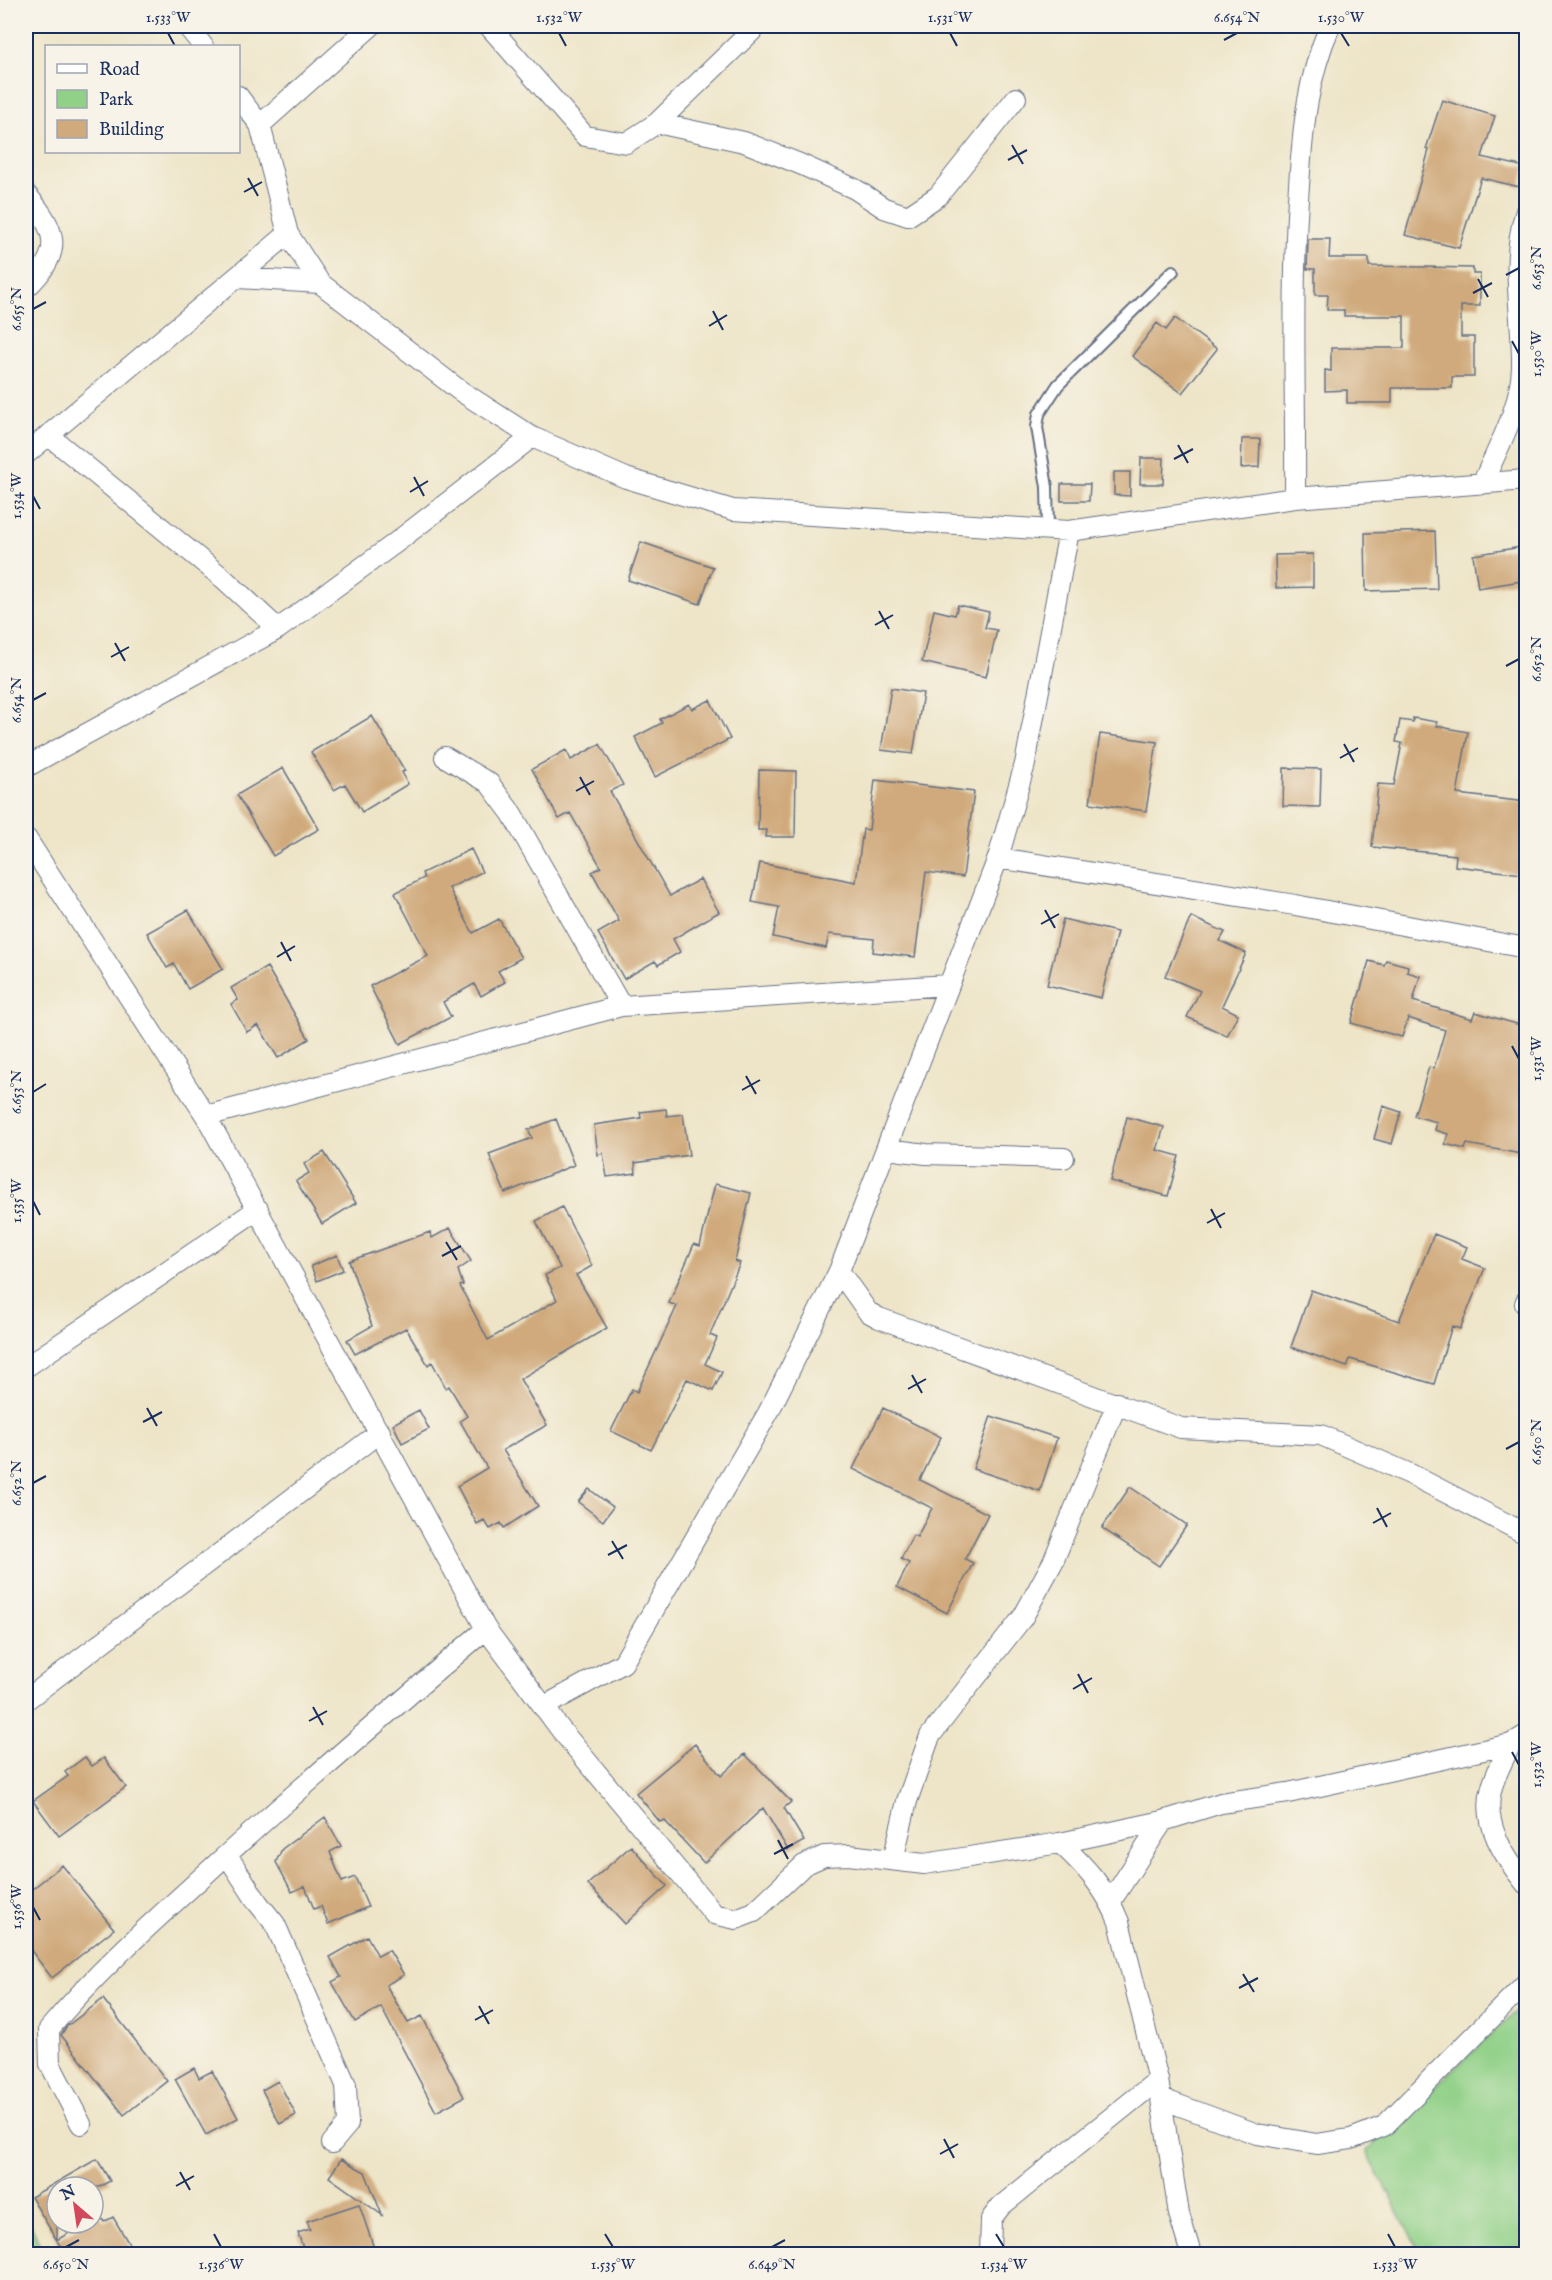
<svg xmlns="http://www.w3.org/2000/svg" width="1552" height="2280" font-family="'IM FELL English',serif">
  <rect width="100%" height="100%" fill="#f7f3e8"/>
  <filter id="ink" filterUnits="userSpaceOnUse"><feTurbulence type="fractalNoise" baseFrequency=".0167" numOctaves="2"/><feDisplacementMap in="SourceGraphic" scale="12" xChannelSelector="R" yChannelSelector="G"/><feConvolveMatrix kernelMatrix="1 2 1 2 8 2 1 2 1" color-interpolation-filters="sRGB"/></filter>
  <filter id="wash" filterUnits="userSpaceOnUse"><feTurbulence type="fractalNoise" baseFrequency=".008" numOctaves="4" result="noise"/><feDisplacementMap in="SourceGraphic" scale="24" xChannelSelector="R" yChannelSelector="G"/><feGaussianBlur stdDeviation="1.35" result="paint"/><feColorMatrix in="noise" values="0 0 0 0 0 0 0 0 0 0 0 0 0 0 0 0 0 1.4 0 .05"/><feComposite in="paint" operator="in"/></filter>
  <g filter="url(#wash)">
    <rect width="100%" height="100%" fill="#eee5c8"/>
    <!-- green -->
    <path fill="#90d087" stroke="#568072" stroke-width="1.5" d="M1526,2002V2254H1421L1366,2151Z
      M26,2215L44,2254H26Z"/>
    <g id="blocks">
      <!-- building -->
      <path fill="#d0aa7d" d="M1442,100L1495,116L1482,157L1525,167L1520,187L1481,178L1459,248L1405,235L1429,150L1426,149Z
        M1308,239H1330L1329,258H1369V266L1473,268V274H1480V306H1461V337H1474V377H1452V388H1392V403H1347V390L1325,391V370L1331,371V348H1404V316H1344V310H1327L1328,295H1315V269H1307Z
        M1175,318L1217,349L1182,393L1132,356L1157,323L1166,330Z
        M1242,439H1260L1259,467L1241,468Z
        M1141,458H1164L1163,484H1140Z
        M1114,472H1130V496L1114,495Z
        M1061,484H1090L1089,501H1061Z
        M1435,531L1437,589L1366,591L1365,533Z
        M641,542L713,567L700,604L628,580Z
        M1527,546V580L1478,588L1473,555Z
        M1313,554V587L1276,588L1275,555Z
        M958,605L989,612L985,628L997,630L986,677L922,662L934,610L955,615Z
        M891,688L923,693L913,754L881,750Z
        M710,700L730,739L655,777L635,737L662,723L660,719L689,704L692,709Z
        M372,716L405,771L402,772L408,784L362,812L345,784L334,790L311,752Z
        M1413,718L1437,722L1436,726L1468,732L1457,794L1527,802V840L1522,874L1455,866L1456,855L1372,847L1378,784L1394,785L1402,743L1396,742L1400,720L1413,722Z
        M1100,734L1157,742L1146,811L1090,803Z
        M600,744L623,785L610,791L670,896L700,879L719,912L673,939L680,952L658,965L655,961L624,979L598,933L619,921L592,872L601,867L570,813L559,819L532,769L566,750L571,760Z
        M283,768L319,829L273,856L237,795Z
        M1284,768L1321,769L1320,807L1283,806Z
        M759,770L796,771L795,837H766L767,830H758Z
        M875,780L974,792L963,877L926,872L915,957L873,952L874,939L829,934L826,948L773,937L779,907L752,902L760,863L856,882L863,829L869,830Z
        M471,849L482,872L449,888L473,933L499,919L521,958L498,971L505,982L481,996L474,984L443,1002L451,1017L400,1044L370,986L428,956L395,893L424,878L422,873Z
        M188,910L223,969L188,989L174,964L167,968L147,933Z
        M1191,917L1225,932L1220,941L1246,953L1222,1006L1238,1014L1227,1036L1187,1017L1200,991L1165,976Z
        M1063,919L1117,932L1101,998L1047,985Z
        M1386,960L1408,966L1407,972L1420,976L1413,1001L1472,1019L1475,1012L1527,1027V1155L1467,1144L1465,1149L1445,1144L1448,1134L1435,1130L1437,1122L1414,1116L1429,1067L1434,1068L1445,1030L1408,1018L1402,1037L1351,1023L1369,961L1384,965Z
        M267,967L309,1039L278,1058L258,1025L247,1032L231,1004L238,1000L231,988Z
        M1383,1106L1401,1112L1392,1144L1374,1139Z
        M666,1109L667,1116L683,1114L689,1155L635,1163L636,1173L607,1177L603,1153L598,1155L594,1125L641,1118L640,1112Z
        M1127,1117L1164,1127L1157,1150L1179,1156L1168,1196L1110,1181Z
        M556,1119L574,1165L505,1193L489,1154L532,1138L528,1130Z
        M324,1152L356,1203L322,1224L296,1181L309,1173L304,1164Z
        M715,1184L751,1193L735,1261L740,1263L710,1335L717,1338L705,1364L722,1372L713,1391L687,1379L651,1450L611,1431L632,1389L637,1392L677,1306L669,1303L694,1244L700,1246Z
        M562,1207L592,1266L576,1275L607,1328L520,1379L547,1425L503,1450L538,1506L504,1528L501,1523L490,1529L484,1520L477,1524L457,1486L487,1468L460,1421L467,1416L449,1386L446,1388L432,1362L428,1365L406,1328L355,1354L347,1340L372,1326L349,1261L430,1232L432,1238L450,1228L471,1261L458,1270L463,1285L460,1286L488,1340L557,1300L545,1275L560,1268L536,1221Z
        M1434,1234L1467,1247L1462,1259L1485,1268L1460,1329L1452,1326L1434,1384L1350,1359L1347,1367L1291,1347L1311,1290L1399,1321Z
        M337,1255L343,1270L317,1281L311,1266Z
        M883,1408L941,1437L920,1480L988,1514L965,1559L973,1563L947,1613L897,1587L909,1563L901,1559L913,1535L917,1537L932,1508L853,1469Z
        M419,1410L429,1429L402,1443L393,1424Z
        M991,1416L1057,1438L1040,1491L973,1469Z
        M1130,1487L1187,1525L1159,1566L1102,1528Z
        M589,1489L613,1507L603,1521L578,1502Z
        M695,1744L721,1776L745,1754L791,1802L784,1808L804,1841L788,1850L763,1808L704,1863L664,1820L660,1822L636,1793Z
        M85,1757L92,1766L104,1758L126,1787L59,1836L33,1801L68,1776L65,1772Z
        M325,1817L341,1846L330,1852L342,1882L355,1877L368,1907L328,1924L321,1906L314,1909L305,1886L292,1892L276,1862L282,1849Z
        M631,1846L667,1886L625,1924L588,1884Z
        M62,1865L114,1929L52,1978L26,1944V1894Z
        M367,1936L378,1956L389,1950L404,1975L386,1985L408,2023L422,2016L464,2097L436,2112L381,2007L355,2022L332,1982L341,1977L330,1957Z
        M103,1999L167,2081L124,2115L61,2035L67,2026Z
        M194,2068L199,2078L212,2071L238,2118L206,2135L175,2079Z
        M278,2081L296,2115L280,2124L262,2090Z
        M97,2159L110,2181L99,2187H57V2240L86,2223H93V2219L100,2215L104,2222L113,2217L135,2254H65L31,2197Z
        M341,2159L365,2172L382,2215L329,2177Z
        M359,2204L376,2254H305L298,2233L310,2229L307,2221Z"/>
    </g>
  </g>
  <g filter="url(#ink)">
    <use href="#blocks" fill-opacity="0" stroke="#656f83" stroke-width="1.5"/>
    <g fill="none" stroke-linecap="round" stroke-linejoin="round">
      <defs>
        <path id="lane" d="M1048,530L1047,487L1037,427L1039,414L1058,385L1173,271"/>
        <path id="street" d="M187,26L203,46
          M489,26L585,136L626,143L657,123L757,26
          M238,96L260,125L288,234L320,283
          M657,123L744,142L800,164L855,189L884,208L908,216L938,196L1016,98
          M260,125L371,26
          M26,194C57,230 65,252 26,288
          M238,278L320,283L459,390L532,437L626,478L733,510L1069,531L1295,498L1526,480
          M26,454L288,234
          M1482,484C1498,448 1521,407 1522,367C1523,315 1509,261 1526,211
          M1295,498C1296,393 1291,289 1299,185C1303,127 1307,79 1330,26
          M278,629L394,544L532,437
          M445,757L489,783L512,814L621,1006
          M26,767L278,629L224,579L48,435
          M26,838L206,1116L486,1629L561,1730L714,1914L736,1919L754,1912L804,1865L824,1856L849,1855L924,1864L1060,1843L1163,1821L1221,1803L1288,1793L1511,1744L1526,1735
          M998,858L1295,905L1526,948
          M206,1116L621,1006L948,985
          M887,1149L926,1154L1064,1158
          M839,1271L868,1312L879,1318L1181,1428L1321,1435L1410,1474L1526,1534
          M1525,1304L1526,1301
          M26,1367L258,1209
          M26,1700L380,1432
          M543,1707L623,1663L768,1413L839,1271L998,858L1025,764L1069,531
          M1511,1744C1504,1758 1496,1773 1492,1787C1481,1823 1505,1858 1526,1884
          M1060,1843C1086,1867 1106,1889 1119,1922L1158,2080L1179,2214L1191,2254
          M227,1855L258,1903L275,1924L346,2085L348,2124L332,2143
          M893,1860L907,1801L930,1736L1023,1617L1053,1562L1117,1403
          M1111,1901L1163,1821
          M1162,2099L1257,2134L1317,2144L1351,2139L1384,2126L1526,1983
          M81,2124L50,2064L49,2029C98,1970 155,1920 211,1869C301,1787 393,1708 486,1629
          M990,2254L991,2219L1001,2206L1158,2080"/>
      </defs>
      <!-- lane casing -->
      <use href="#lane" stroke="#656f83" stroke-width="14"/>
      <!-- street casing -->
      <use href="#street" stroke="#656f83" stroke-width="22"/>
      <!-- lane -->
      <use href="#lane" stroke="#fff" stroke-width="10"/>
      <!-- street -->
      <use href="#street" stroke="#fff" stroke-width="20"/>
    </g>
  </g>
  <!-- ticks -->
  <path fill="none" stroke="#1b2f5e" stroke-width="2" d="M168,33L175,46M559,33L566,46M950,33L957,46M1341,33L1349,46M1224,40L1237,33M1012,145L1023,164M1008,160L1027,150M248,178L258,196M244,192L262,182M1506,275L1519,268M1478,279L1488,297M1473,293L1492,283M33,309L46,302M713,311L723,330M709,326L727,315M1512,341L1519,354M1178,445L1188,463M1174,459L1193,449M414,477L424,496M410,492L428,481M33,496L40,509M879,611L889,629M875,625L893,615M115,643L125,661M111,657L129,647M1506,666L1519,659M33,700L46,693M1344,744L1354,762M1340,758L1358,748M580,777L590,795M576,791L594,781M1045,910L1055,928M1041,924L1059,914M281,942L291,961M277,957L295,946M1512,1046L1519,1059M746,1076L756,1094M742,1090L760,1080M33,1092L46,1084M33,1201L40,1215M1211,1209L1221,1228M1207,1223L1225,1213M446,1242L457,1260M442,1256L461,1246M912,1375L922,1393M908,1389L926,1379M147,1408L157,1426M143,1422L162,1412M1506,1449L1519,1442M33,1483L46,1476M1377,1508L1387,1527M1373,1523L1391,1513M612,1541L623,1559M608,1555L627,1545M1078,1674L1088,1693M1073,1689L1092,1678M313,1707L323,1725M309,1721L327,1711M1512,1752L1519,1765M778,1840L788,1859M774,1854L793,1844M33,1907L40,1920M1243,1974L1254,1992M1239,1988L1258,1978M479,2006L489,2024M475,2020L493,2010M944,2139L954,2158M940,2154L958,2144M180,2172L190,2190M176,2186L194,2176M214,2234L221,2247M605,2234L613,2247M996,2234L1004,2247M1388,2234L1395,2247M66,2247L79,2240M772,2247L785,2240"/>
  <!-- margin -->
  <rect width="1552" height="2280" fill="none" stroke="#f7f3e8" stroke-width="66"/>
  <!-- legend -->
  <rect x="45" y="45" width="195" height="108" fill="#f7f3e8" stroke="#9fa5b1" stroke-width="1.5"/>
  <rect x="57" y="64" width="30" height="9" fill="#ffffff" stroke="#9fa5b1" stroke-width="1.5"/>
  <text x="99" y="75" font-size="18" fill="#1b2f5e">Road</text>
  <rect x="57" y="90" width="30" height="18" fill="#90d087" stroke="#9fa5b1" stroke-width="1.5"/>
  <text x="99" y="105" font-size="18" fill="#1b2f5e">Park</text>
  <rect x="57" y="120" width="30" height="18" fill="#d0aa7d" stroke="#9fa5b1" stroke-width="1.5"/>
  <text x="99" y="135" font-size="18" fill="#1b2f5e">Building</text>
  <!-- north arrow -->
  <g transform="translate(75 2205) rotate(331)"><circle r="28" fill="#f7f3e8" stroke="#9fa5b1" stroke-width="1.5"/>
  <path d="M0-4.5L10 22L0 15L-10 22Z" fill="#d1495b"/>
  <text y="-9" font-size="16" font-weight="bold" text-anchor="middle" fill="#1b2f5e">N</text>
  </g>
  <rect x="33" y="33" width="1486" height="2214" fill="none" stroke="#1b2f5e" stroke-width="2"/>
  <g font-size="15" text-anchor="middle" fill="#1b2f5e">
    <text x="168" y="22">1.533°W</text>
    <text x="559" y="22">1.532°W</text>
    <text x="950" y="22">1.531°W</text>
    <text x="1237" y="22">6.654°N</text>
    <text x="1341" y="22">1.530°W</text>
    <text transform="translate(1536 268) rotate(-90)" y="5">6.653°N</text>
    <text transform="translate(16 309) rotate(-90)" y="5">6.655°N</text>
    <text transform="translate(1536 354) rotate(-90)" y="5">1.530°W</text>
    <text transform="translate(16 496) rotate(-90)" y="5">1.534°W</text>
    <text transform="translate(1536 659) rotate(-90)" y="5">6.652°N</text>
    <text transform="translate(16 700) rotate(-90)" y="5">6.654°N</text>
    <text transform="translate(1536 1059) rotate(-90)" y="5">1.531°W</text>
    <text transform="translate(16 1092) rotate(-90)" y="5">6.653°N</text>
    <text transform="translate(16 1201) rotate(-90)" y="5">1.535°W</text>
    <text transform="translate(1536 1442) rotate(-90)" y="5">6.650°N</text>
    <text transform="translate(16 1483) rotate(-90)" y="5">6.652°N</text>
    <text transform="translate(1536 1765) rotate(-90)" y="5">1.532°W</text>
    <text transform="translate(16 1907) rotate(-90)" y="5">1.536°W</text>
    <text x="66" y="2269">6.650°N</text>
    <text x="221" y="2269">1.536°W</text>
    <text x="613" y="2269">1.535°W</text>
    <text x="772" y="2269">6.649°N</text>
    <text x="1004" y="2269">1.534°W</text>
    <text x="1395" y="2269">1.533°W</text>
  </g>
</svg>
